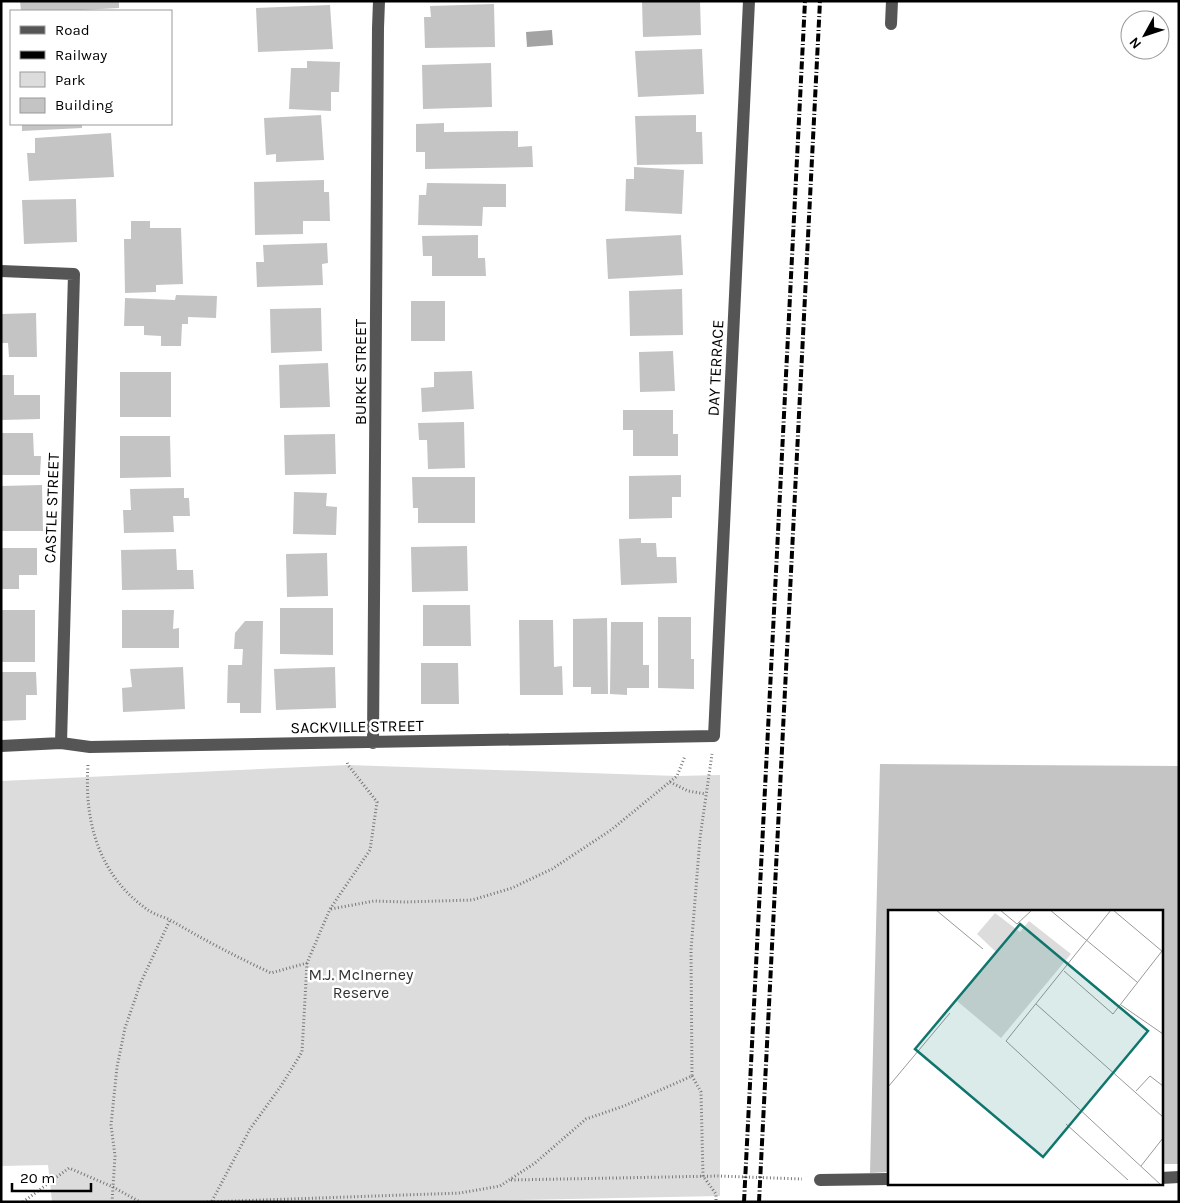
<svg xmlns="http://www.w3.org/2000/svg" width="1180" height="1203" font-family="Karla,sans-serif">
  <rect width="100%" height="100%" fill="#fff"/>
  <!-- green -->
  <path fill="#dcdcdc" d="M348,765L677,776L720,775V1196L426,1202H52L48,1165L1,1166V781Z"/>
  <!-- water -->
  <path fill="#a3a3a3" d="M552,30L553,45L527,47L526,32Z"/>
  <!-- building -->
  <path fill="#c4c4c4" d="M20,1H119V8L64,11H21Z
    M642,1H700L701,35L643,37Z
    M494,4L495,47L425,48L424,17H431L430,6Z
    M330,5L333,49L258,52L256,8Z
    M702,49L704,94L638,97L635,51Z
    M307,61L340,62L339,92H331V111L289,109L291,68H307Z
    M491,63L492,107L423,109L422,65Z
    M321,115L324,160L276,162V154L266,155L264,118Z
    M696,115V132H702L703,164L637,165L635,116Z
    M444,123V132L518,131V147L532,146L533,167L425,169V152H416V124Z
    M22,124H82V128L22,131Z
    M111,133L114,177L29,181L27,153H35V138Z
    M634,167L684,170L682,214L625,211L626,179H634Z
    M324,180V192H329L330,221H303V234L255,235L254,182Z
    M427,183L506,184V207H483L482,226L418,225L419,195H426Z
    M76,199L77,242L24,244L22,200Z
    M131,221H150V228H181L183,284L156,285V292L125,293L124,239H131Z
    M478,235V258H485L486,276H432V256H423L422,236Z
    M681,235L683,275L608,279L606,239Z
    M327,243L328,263L322,264L323,285L257,287L256,262H264L263,245Z
    M682,289L683,335L630,336L629,291Z
    M176,295L217,296L216,318L188,317V324H182L181,346H161V336L144,335V326H124L125,298L175,300Z
    M411,301H445V341H411Z
    M321,308L322,351L271,353L270,309Z
    M36,313L37,357H9L8,343H1V314Z
    M673,351L675,391L640,392L639,352Z
    M328,363L330,407L280,408L279,365Z
    M472,371L474,409L422,412L421,388L434,387V372Z
    M120,372H171V417H120Z
    M1,375H14V395H40V419L1,420Z
    M623,410H673V434H678V456H633V430H623Z
    M464,422L465,468L428,469L427,440H419L418,423Z
    M1,433H33L34,456H41L40,475H1Z
    M335,434L336,474L285,475L284,435Z
    M120,436H170L171,477L120,478Z
    M681,475V497H672V518L629,519V476Z
    M412,477H475V523H418V508H413Z
    M42,485L43,531H1V486Z
    M184,488V498H189L190,516H173L174,532L124,533L123,510H131L130,489Z
    M294,492L327,493L326,506L337,507L336,535L293,534Z
    M641,538V543H656L657,557H676L677,583L621,585L619,539Z
    M467,546L468,591L412,592L411,547Z
    M1,548H37V575H19V589H1Z
    M176,549L177,570H193L194,589L122,590L121,550Z
    M327,553L328,596L287,597L286,554Z
    M423,605H470L471,646H423Z
    M280,608H333V655L280,654Z
    M1,610H35V662H1Z
    M122,610H174L173,629L179,628V648H122Z
    M658,617H691V659H694V689L658,688Z
    M607,618L608,694H591V687H573V619Z
    M519,620H553L554,667L562,666L563,695H520Z
    M245,621H263L261,713H240V703H227L228,665H242L243,649H234L235,633Z
    M611,622H643V665H649V688H627V695L610,694Z
    M421,663H458L459,704H421Z
    M183,667L185,709L123,712L122,688L132,687L130,669Z
    M335,667L336,708L276,710L274,669Z
    M1,672H36L37,695H26V720L1,721Z
    M880,764L1179,766V1164H1161V912H889V1172L870,1173Z"/>
  <g fill="none" stroke-linecap="round" stroke-linejoin="round">
    <!-- path -->
    <path stroke="#777" stroke-width="3" stroke-dasharray="1 2.5" stroke-linecap="butt" d="M88,765C84,822 99,876 148,910C155,915 165,917 172,921C204,940 237,957 271,973L307,963L330,909L370,850L377,802L348,765L347,762
      M670,782L688,791L706,794
      M331,909L374,901L405,902L472,900L512,888L552,869L611,830L677,776L685,756
      M692,1076L701,1092L703,1176L716,1194V1202
      M511,1180L718,1176L802,1179
      M212,1201L250,1129L281,1086L302,1052L307,963
      M23,1202L69,1168L113,1187L140,1202
      M112,1202L115,1156L111,1125L117,1067L125,1028L141,982L170,920
      M207,1202L460,1193L500,1186L535,1163L586,1119L624,1106L692,1076L691,950L700,838L712,754"/>
    <!-- minor -->
    <path stroke="#555" stroke-width="12" d="M891,24L892,1
      M1,271L74,274L61,743
      M373,743L378,28L379,1
      M1,746L61,743L90,747L714,736L749,1
      M1161,1178L1179,1177
      M820,1180L889,1179"/>
    <!-- rail -->
    <path stroke="#000" stroke-width="4" stroke-dasharray="8 2.5 1 2.5" stroke-linecap="butt" d="M744,1202L805,1
      M759,1202L820,1"/>
  </g>
  <g text-anchor="middle" stroke-width="5" stroke-linejoin="round" paint-order="stroke">
    <!-- street labels -->
    <g font-size="16" fill="#000" stroke="#fff">
      <text transform="translate(715 368) rotate(-87)" y="6">DAY TERRACE</text>
      <text transform="translate(360 372) rotate(-90)" y="6">BURKE STREET</text>
      <text transform="translate(51 508) rotate(-88)" y="6">CASTLE STREET</text>
      <text transform="translate(357 726) rotate(-1)" y="6">SACKVILLE STREET</text>
    </g>
    <!-- park labels -->
    <g font-size="16" fill="#333" stroke="#fff">
      <text x="361" y="980">M.J. McInerney<tspan x="361" dy="18">Reserve</tspan></text>
    </g>
  </g>
  <!-- overview -->
  <g transform="translate(888 910)">
    <rect width="275" height="275" fill="#fff"/>
    <path d="M107,3L132,22L141,11L183,44L113,128L69,91L108,42L89,24Z" fill="#dcdcdc"/>
    <path fill="none" stroke="#999" stroke-width="1" d="M48,0L95,39M112,0L129,14L144,0M162,0L249,72M223,0L118,131L273,275M225,0L275,42M176,61L225,104L274,41M148,94L275,207M233,95L275,124M0,177L62,103M248,181L262,166L275,176M178,214L240,270M253,256L275,228"/>
    <path fill="#0f766e" fill-opacity="0.15" stroke="#0f766e" stroke-width="2.5" d="M132,14L260,121L155,247L27,139Z"/>
    <rect width="275" height="275" fill="none" stroke="#000" stroke-width="2.5"/>
  </g>
  <!-- border -->
  <rect width="1180" height="1203" fill="none" stroke="#000000" stroke-width="5"/>
  <!-- legend -->
  <rect x="10" y="10" width="162" height="115" fill="#ffffff" stroke="#999999"/>
  <rect x="20" y="26" width="25" height="8" fill="#555555" stroke="#999999"/>
  <text x="55" y="35" font-size="15" fill="#000000">Road</text>
  <rect x="20" y="51" width="25" height="8" fill="#000000" stroke="#999999"/>
  <text x="55" y="60" font-size="15" fill="#000000">Railway</text>
  <rect x="20" y="72" width="25" height="15" fill="#dcdcdc" stroke="#999999"/>
  <text x="55" y="85" font-size="15" fill="#000000">Park</text>
  <rect x="20" y="98" width="25" height="15" fill="#c4c4c4" stroke="#999999"/>
  <text x="55" y="110" font-size="15" fill="#000000">Building</text>
  <!-- north arrow -->
  <g transform="translate(1145 35) rotate(230)"><circle r="24" fill="#ffffff" stroke="#999999"/>
  <path d="M0-4L9 19L0 12L-9 19Z" fill="#000000"/>
  <text y="-8" font-size="14" font-weight="bold" text-anchor="middle" fill="#000000">N</text>
  </g>
  <!-- scale -->
  <path d="M12 1183v8h79v-8" fill="none" stroke="#000000" stroke-width="2.5"/>
  <text x="20" y="1183" font-size="15" fill="#000000" stroke="#ffffff" stroke-width="4" paint-order="stroke">20 m</text>
</svg>
